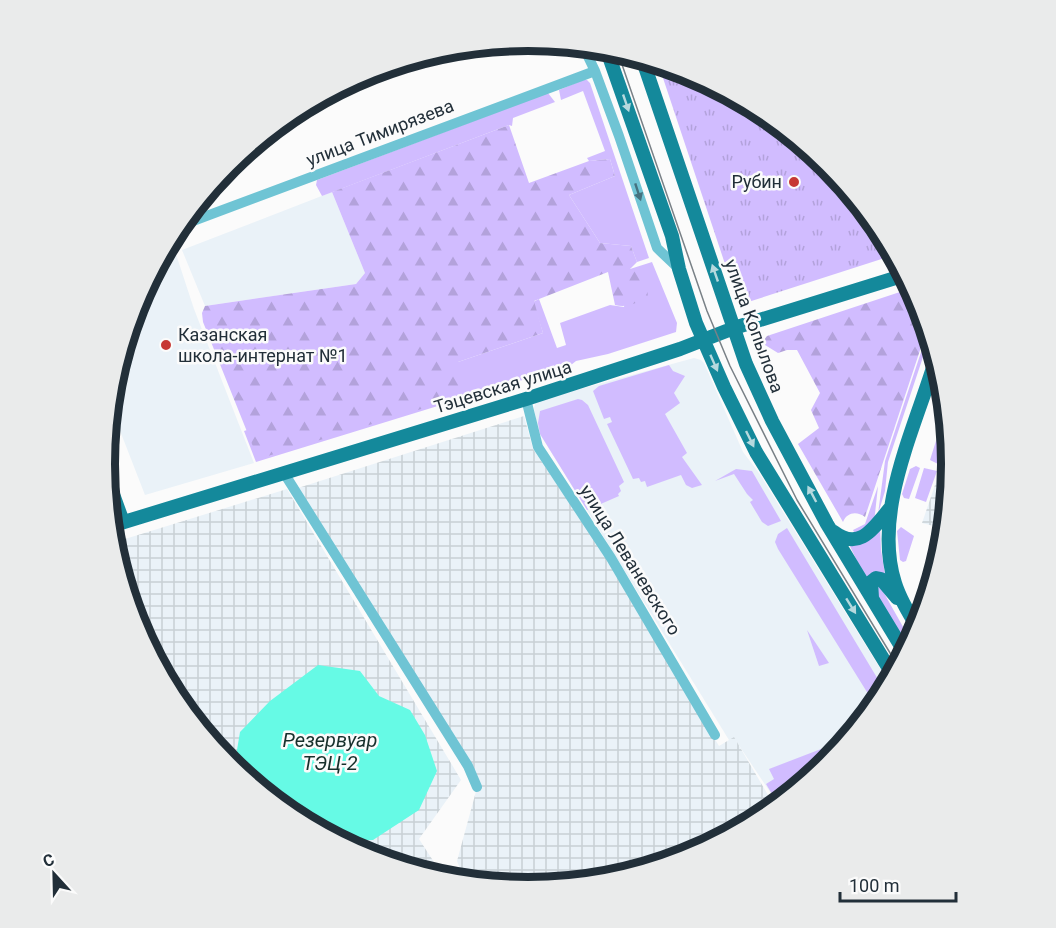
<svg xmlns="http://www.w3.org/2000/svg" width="1056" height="928" font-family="Roboto,sans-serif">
  <defs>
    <pattern id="industrial-grid" width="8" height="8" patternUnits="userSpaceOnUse" patternTransform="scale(1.5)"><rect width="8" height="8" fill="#eaf2f8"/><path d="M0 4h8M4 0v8" fill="none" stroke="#c8d0d5"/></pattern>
    <pattern id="forest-firs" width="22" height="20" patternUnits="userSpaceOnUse" patternTransform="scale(1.5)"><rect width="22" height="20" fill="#d1bcff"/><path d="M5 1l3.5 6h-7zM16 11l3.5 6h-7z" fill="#b3a2db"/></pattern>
    <pattern id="park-tufts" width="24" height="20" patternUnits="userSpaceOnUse" patternTransform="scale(1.5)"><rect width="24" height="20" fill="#d1bcff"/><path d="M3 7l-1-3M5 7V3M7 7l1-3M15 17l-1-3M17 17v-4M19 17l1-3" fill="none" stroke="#b3a2db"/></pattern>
  </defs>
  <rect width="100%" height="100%" fill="#fbfbfb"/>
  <!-- built -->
  <path fill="#eaf2f8" d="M332,192L365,273L356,284L205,306L182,250Z
    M174,248L194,309L254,463L145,495L110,405L113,381L137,302L163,252Z
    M694,358L701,360L704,363L743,452L759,473L889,683L880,700L827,764L778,804L734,738L729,740L540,434L537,425L534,408L536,401Z"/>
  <!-- industrial -->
  <path fill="url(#industrial-grid)" d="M524,416L533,449L611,563L719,746L734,737L775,807L763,816L690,855L610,879L528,887L465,881L457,861L478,784L298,488Z
    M949,444L951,464L945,529L922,523Z
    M287,489L461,780L419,839L445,879L366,855L292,816L228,763L176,699L137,626L112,543Z"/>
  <!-- green -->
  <path fill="#d1bcff" d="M583,80H587L590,83L649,258L637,262L631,246L600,243L569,195L615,176L610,159L589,161L587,158L605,151L583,91L561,100L559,90Z
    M548,93L555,102L513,118L512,126L509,125L322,196L316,185L317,180Z
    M652,262L677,323L676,332L608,354L576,361L571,365L256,462L244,431L453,366L458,362L543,333L533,302L539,299L557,348L566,345L560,323L610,305L624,307L630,269Z
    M928,331L930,336L888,462L885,491L878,514L885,461Z
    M669,365L673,371L685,376L674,393L680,403L665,414L687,453L682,457L702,485L692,488L686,485L681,475L647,487L645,481L641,482L639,478L633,479L607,424L612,422L610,417L604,419L593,391L599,386Z
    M578,399L582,400L588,405L624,482L619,486L621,491L618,494L619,496L587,510L540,434L538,423L540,411Z
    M946,409L949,436L940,465L930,460Z
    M916,466L920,468L909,499L904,498L902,494L910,469Z
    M924,468L937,471L926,502L915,498Z
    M736,469L752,471L781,521L768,526L762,522L750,502L753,500L747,494L734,474L715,481Z
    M878,486L874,523L856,536L853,530L865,524Z
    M880,523L881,550L887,586L871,574L865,578L848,542Z
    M901,527L914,536L906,561L903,562L900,560L897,531Z
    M787,528L885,691L875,705L778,549L775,542L778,534Z
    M873,584L880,586L911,641L908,648L876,600Z
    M807,630L829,663L819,666Z
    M847,739L827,764L778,804L766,784L774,779L769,769Z"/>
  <!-- forest -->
  <path fill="url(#forest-firs)" d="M509,125L529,183L589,161L610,159L615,176L569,195L600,243L631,246L637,262L630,269L642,273L647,287L648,297C636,303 628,308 615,305L608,272L534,301L543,333L458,362L460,386L431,406L258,459L203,322L202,313L205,306L356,284L365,273L332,192Z
    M912,288L919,302L927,329L865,517C857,511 847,512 843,522L798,444L819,428L811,410L820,393L797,350H787L778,353L765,345L764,340L767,336Z"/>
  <!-- park -->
  <path fill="url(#park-tufts)" d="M658,63C756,93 846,164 894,255L742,304L735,294Z"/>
  <!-- water -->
  <path fill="#66fae5" d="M318,665L360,671L379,696L410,710L425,735L437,771L419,810L373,840L340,841L292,816L234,768L240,732L270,701Z"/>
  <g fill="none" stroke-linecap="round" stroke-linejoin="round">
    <!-- minor -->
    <path stroke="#6fc4d4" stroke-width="10" d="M583,46L595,71L619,136L657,248L679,269
      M177,227L595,71
      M526,399L538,447L611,558L715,735
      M284,473L468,766L477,787"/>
    <!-- major -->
    <path stroke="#14899b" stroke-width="14" d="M606,48L672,236L679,269L696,323L724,387L756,452L893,675
      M642,58L746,364L772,421L827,524L905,653
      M106,475L123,522
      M111,526L526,399L680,349L734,328L905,275
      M834,532C860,552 874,527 891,507
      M872,598L871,582L876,578L881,579L897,598
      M918,628C909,614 900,599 895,583C872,512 916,426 936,358"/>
    <!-- tram -->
    <path stroke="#798187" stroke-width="1.5" d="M617,50L707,311L730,366L797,500L898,666"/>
  </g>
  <!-- one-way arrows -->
  <defs><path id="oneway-solid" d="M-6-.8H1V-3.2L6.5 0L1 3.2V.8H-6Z" transform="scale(1.5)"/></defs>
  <g fill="#b6d9de">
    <use href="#oneway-solid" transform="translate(626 103) rotate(71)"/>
    <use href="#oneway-solid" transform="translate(715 273) rotate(-109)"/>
    <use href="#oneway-solid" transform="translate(714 363) rotate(66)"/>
    <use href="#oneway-solid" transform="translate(750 439) rotate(64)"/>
    <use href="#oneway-solid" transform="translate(812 494) rotate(-118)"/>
    <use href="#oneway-solid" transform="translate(851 606) rotate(58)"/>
  </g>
  <use fill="#45727f" href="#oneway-solid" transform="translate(638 192) rotate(72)"/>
  <!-- markers -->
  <g fill="#c63834" stroke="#fbfbfb" stroke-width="2">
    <circle cx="794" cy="182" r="6"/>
    <circle cx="166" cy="345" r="6"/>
  </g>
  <g text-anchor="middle" stroke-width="5" stroke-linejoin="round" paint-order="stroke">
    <!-- street labels -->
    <g font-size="18" fill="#222f39" stroke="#fbfbfb">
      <text transform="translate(380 133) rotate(-21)" y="6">улица Тимирязева</text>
      <text transform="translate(754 326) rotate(70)" y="6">улица Копылова</text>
      <text transform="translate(503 387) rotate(-17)" y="6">Тэцевская улица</text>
      <text transform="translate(630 560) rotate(58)" y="6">улица Леваневского</text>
    </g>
    <!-- poi labels -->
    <g font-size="18" fill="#222f39" stroke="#fbfbfb" text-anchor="end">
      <text x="782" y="188">Рубин</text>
      <text x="178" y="341" text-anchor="start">Казанская<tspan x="178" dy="21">школа-интернат №1</tspan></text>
    </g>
    <!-- water labels -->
    <g font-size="20" font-style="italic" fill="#17302c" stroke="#fbfbfb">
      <text x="330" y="747">Резервуар<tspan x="330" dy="23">ТЭЦ-2</tspan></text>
    </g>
  </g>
  <!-- crop -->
  <path d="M0 0H1056V928H0ZM115 464a413 413 0 1 1 826 0a413 413 0 1 1-826 0Z" fill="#eaebeb" fill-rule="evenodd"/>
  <path fill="none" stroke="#222f39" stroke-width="8" d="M115 464a413 413 0 1 1 826 0a413 413 0 1 1-826 0Z"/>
  <!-- north arrow -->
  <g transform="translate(54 874) rotate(338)" stroke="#fbfbfb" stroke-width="4.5" paint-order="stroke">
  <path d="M0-4.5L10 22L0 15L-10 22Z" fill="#222f39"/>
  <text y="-9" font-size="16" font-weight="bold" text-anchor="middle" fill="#222f39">С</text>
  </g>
  <!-- scale -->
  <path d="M840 892v9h116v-9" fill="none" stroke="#222f39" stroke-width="3"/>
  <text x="849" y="892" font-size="18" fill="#222f39" stroke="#fbfbfb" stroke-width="4.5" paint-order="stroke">100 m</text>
</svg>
